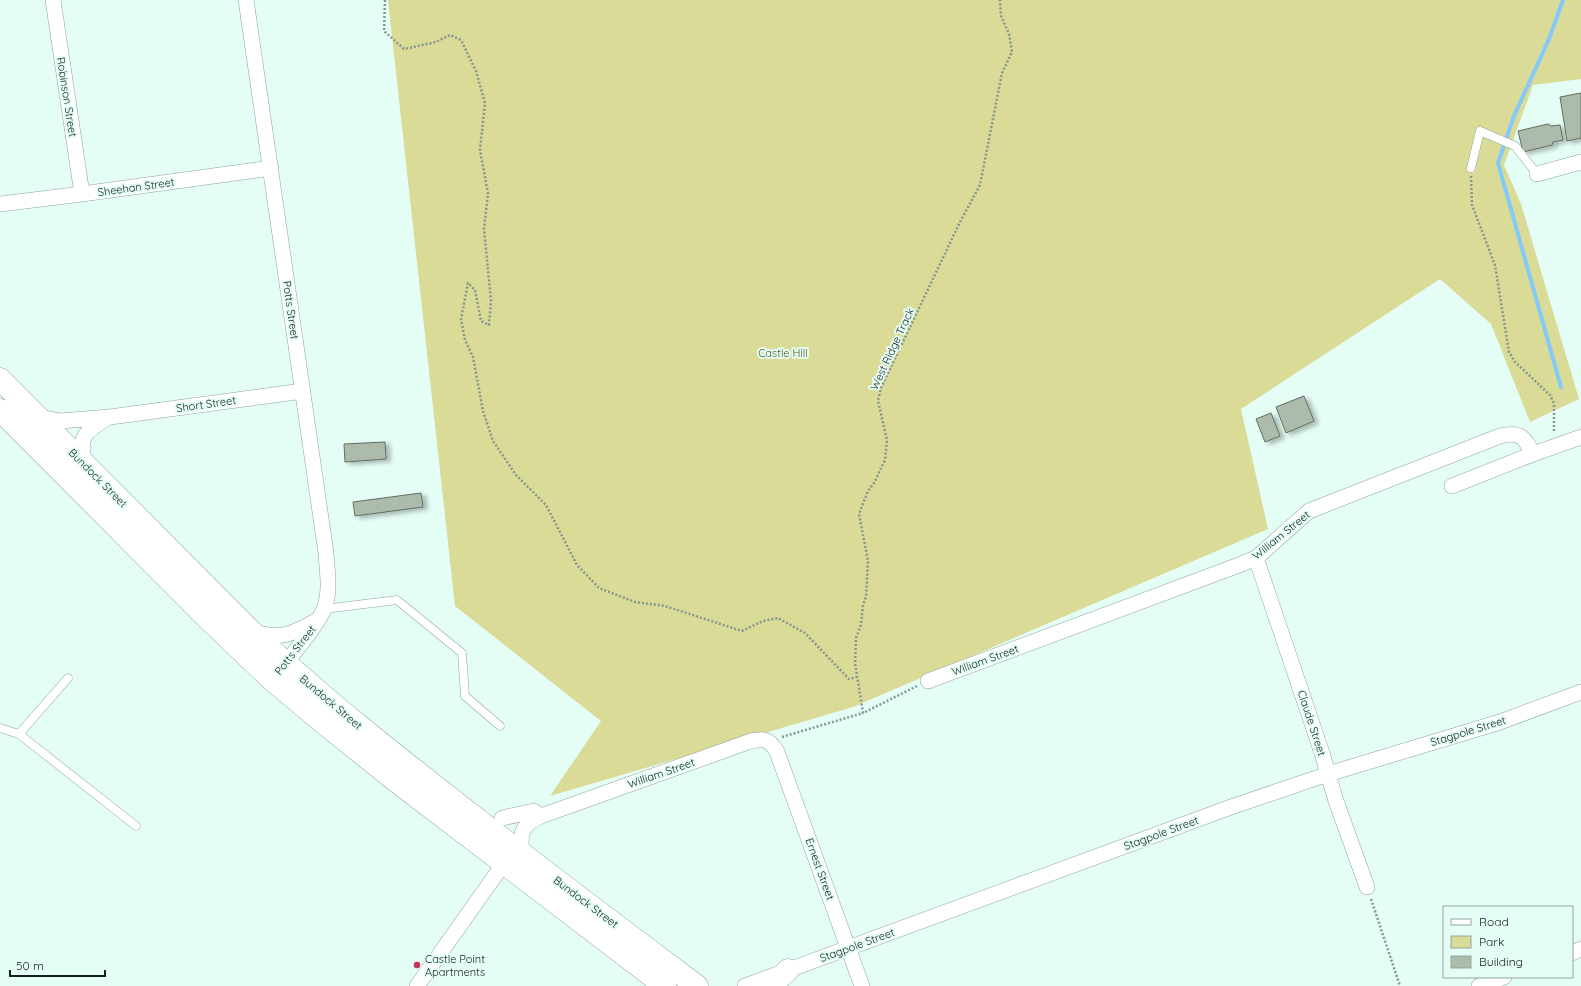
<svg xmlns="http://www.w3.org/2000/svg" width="1581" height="986" font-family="Quicksand,sans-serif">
  <defs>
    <filter id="shadow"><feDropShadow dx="4.5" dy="2.5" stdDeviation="2" flood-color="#0004"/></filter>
  </defs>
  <rect width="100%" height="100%" fill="#e4fdf5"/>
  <!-- green -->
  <path fill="#d9db96" d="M388,0H1581V79L1533,85L1504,165L1521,204L1579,399L1530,422L1491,324L1440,279L1241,409L1268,529L853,707L550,796L601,721L455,606Z"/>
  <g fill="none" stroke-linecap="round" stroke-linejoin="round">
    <!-- stream -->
    <path stroke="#85c9fa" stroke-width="4" d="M1561,387L1498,163L1514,116L1549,39L1563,0"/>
  </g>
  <!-- building -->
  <path fill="#acbbab" stroke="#626f60" filter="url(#shadow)" d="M1581,93V138L1567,141L1560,97Z
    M1548,124L1551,126L1560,125L1563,140L1553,142L1552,145L1523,152L1518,131Z
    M1304,396L1314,421L1286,433L1276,407Z
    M1271,413L1280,436L1265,442L1256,419Z
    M385,442L386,459L345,462L344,444Z
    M421,493L423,507L355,516L353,502Z"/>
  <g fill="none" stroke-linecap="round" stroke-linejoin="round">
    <defs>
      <path id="lane" d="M1471,168L1480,131L1515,146L1537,174
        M324,609L397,600L462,653L465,696L500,726
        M0,728L19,734L136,826
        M19,734L68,678"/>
      <path id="street" d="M53,0L82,194
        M246,0L326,553C327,571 331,591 324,609C318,625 292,655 280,670
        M1537,174L1581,162
        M0,204L82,194L271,168
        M37,417L60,421L110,417L303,391
        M86,466C77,437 84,432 109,417
        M1452,486L1533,454
        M1256,558L1322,753L1336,801L1367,887
        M254,632C284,640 290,634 316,621
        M928,681L1239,565L1256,558L1309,511L1500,436C1521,431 1524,437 1533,454L1581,437
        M502,818L534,811L541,816L748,742C763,738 769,738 777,752L862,986
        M522,854C519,834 522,824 541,816
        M1572,953L1581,949
        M417,986L497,873L503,864L507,855
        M745,986L1231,807L1328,774L1500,722L1581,692
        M1479,986L1504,977"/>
      <path id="secondary" d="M0,379L251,631C325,701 405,763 486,826C556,880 626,933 697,986
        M0,410L204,615L272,680L326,725L392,778L665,986
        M771,986L788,970"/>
    </defs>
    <!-- lane casing -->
    <use href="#lane" stroke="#8da49d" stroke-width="9"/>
    <!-- street casing -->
    <use href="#street" stroke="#8da49d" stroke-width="16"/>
    <!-- secondary casing -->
    <use href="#secondary" stroke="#8da49d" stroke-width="23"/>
    <!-- path -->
    <path stroke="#869792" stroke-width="2.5" stroke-dasharray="2 2" stroke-linecap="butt" d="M385,0L384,31L404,49L436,42L450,35L461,40L476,71L485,103L480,150L488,193L484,229L491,301L489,325L481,321L475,290L468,283L461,319L465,340L473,357L483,411L493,441L516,475L546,505L577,565L599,588L635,602L665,606L742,631L763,621L778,618L805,633L849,679L857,677
      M1471,176L1472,205L1495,265L1509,352L1515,362L1550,395L1554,404V433
      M917,686L863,713L855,663L856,638L861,625L863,605L866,597L868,561L859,514L868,491L874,483L885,460L887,440L878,401L881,388L960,222L980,185L1002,73L1012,52L1009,34L1001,16L1000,0
      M782,737L863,713
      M1371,899L1400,986"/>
    <!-- lane -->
    <use href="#lane" stroke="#fff" stroke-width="8"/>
    <!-- street -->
    <use href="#street" stroke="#fff" stroke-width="15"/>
    <!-- secondary -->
    <use href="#secondary" stroke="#fff" stroke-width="22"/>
  </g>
  <!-- markers -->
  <circle fill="#c33458" stroke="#e4fdf5" stroke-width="1.5" cx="417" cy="965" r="4"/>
  <g text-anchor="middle" stroke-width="4" stroke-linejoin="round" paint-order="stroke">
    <!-- street labels -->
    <g font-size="11" fill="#18201e" stroke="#e4fdf5">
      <text transform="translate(67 97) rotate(81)" y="4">Robinson Street</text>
      <text transform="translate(136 187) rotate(-8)" y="4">Sheehan Street</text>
      <text transform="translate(291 310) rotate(82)" y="4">Potts Street</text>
      <text transform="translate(892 349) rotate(-65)" y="4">West Ridge Track</text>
      <text transform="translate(206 404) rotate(-8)" y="4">Short Street</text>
      <text transform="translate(98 478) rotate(45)" y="4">Bundock Street</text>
      <text transform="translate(1281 535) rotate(-39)" y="4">William Street</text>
      <text transform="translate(295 650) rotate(-52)" y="4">Potts Street</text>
      <text transform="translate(985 660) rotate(-20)" y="4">William Street</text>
      <text transform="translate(331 702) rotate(40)" y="4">Bundock Street</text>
      <text transform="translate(1312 723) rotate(72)" y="4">Claude Street</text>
      <text transform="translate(1468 731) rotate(-17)" y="4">Stagpole Street</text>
      <text transform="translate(661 773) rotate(-19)" y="4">William Street</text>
      <text transform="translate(1161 833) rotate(-20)" y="4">Stagpole Street</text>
      <text transform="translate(820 869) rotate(70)" y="4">Ernest Street</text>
      <text transform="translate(586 902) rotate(37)" y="4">Bundock Street</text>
      <text transform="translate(857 945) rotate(-20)" y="4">Stagpole Street</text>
    </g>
    <!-- park labels -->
    <g font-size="11" fill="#585821" stroke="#e4fdf5">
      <text x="783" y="357">Castle Hill</text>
    </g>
    <!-- poi labels -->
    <g font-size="11" fill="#18201e" stroke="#e4fdf5" text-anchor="start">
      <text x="425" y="963">Castle Point<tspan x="425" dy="13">Apartments</tspan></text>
    </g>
  </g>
  <!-- legend -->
  <rect x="1443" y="906" width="130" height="72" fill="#e4fdf5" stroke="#92a59f"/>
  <rect x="1451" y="919" width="20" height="6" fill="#ffffff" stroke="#92a59f"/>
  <text x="1479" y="926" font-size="12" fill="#18201e">Road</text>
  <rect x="1451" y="936" width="20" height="12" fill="#d9db96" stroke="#92a59f"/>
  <text x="1479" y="946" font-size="12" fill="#18201e">Park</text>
  <rect x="1451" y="956" width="20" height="12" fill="#acbbab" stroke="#92a59f"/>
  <text x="1479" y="966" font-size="12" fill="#18201e">Building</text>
  <!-- scale -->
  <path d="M10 970v6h95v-6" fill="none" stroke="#18201e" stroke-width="2"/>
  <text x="16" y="970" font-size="12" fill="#18201e" stroke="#e4fdf5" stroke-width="3" paint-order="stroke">50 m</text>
</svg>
